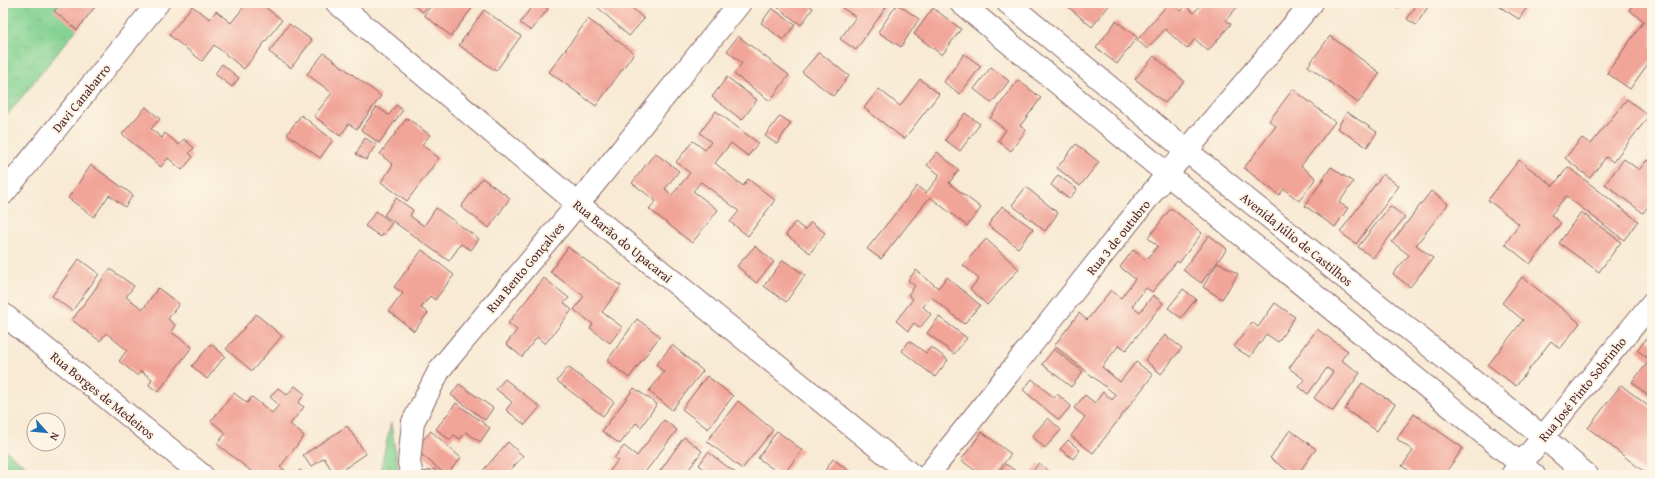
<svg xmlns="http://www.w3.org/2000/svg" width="1655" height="478" font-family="'Gentium Book Plus',serif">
  <defs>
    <pattern id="grass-dots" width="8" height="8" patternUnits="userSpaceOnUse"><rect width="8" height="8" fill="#82d292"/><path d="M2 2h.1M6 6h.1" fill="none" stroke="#72b47e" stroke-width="1.8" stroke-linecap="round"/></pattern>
    <pattern id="park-tufts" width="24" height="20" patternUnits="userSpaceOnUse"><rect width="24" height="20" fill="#82d292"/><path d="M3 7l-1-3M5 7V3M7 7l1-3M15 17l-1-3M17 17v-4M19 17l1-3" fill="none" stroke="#72b47e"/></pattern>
  </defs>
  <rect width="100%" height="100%" fill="#fcf5e5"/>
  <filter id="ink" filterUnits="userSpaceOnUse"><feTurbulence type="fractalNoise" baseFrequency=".025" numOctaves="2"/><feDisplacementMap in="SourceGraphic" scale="8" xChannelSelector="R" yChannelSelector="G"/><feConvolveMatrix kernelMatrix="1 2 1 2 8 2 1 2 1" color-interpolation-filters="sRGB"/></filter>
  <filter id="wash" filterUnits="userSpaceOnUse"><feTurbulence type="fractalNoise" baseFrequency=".012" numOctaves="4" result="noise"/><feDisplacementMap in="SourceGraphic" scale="16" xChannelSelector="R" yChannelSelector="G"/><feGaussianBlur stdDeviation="0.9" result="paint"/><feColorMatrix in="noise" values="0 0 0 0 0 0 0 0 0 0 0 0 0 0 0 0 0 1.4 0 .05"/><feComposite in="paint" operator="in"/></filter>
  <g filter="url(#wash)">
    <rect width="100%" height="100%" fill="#f8ead4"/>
    <!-- grass -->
    <path fill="url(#grass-dots)" stroke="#66785e" d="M3,448L36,475H7L3,472Z"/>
    <!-- park -->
    <path fill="url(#park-tufts)" stroke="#66785e" d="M3,3H98L3,120Z
      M391,423L399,475H379Z"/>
    <g id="blocks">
      <!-- building -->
      <path fill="#f1a498" d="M61,3H98L77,30L54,11Z
        M247,3H260L282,20L244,69L214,45L202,61L169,35L192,6L210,19L216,11L231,23Z
        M411,3H430L423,12Z
        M433,3H476L451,36L424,15Z
        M534,3H540L548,9L531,31L520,23Z
        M593,3H627L644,19L629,36Z
        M778,3H806L813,8L801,25L776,6Z
        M844,3H889L856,50L840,39L856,17L841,7Z
        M1068,3H1111L1092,27L1066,5Z
        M1169,3H1172L1181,11L1186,6L1194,13L1202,3H1241L1226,20L1231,24L1208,51L1195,39L1187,49L1165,29L1147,49L1137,40Z
        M1391,3H1403L1398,9Z
        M1418,3H1421L1428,7L1416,25L1407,19Z
        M1498,3H1530L1519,19L1497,5Z
        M1634,3H1652V58L1630,89L1607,73L1644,21L1629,10Z
        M897,4L919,19L901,47L878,32Z
        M772,8L795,25L783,40L761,23Z
        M933,8L961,29L942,55L914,34Z
        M484,10L521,36L496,71L459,45Z
        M588,19L634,53L596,106L549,72Z
        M1116,21L1137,37L1117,64L1096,48Z
        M289,24L312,40L291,68L269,52Z
        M738,36L789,75L770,101L734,74L742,63L727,51Z
        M1330,36L1380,73L1358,103L1308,66Z
        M819,52L849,76L833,96L802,72Z
        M324,53L381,96L357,129L349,124L340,136L314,116L332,93L307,74Z
        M964,54L981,66L960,94L944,82Z
        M1154,56L1184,81L1165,103L1135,79Z
        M222,64L239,78L232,87L215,74Z
        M991,67L1009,81L992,103L974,89Z
        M727,77L757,100L742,120L712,97Z
        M920,79L939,94L904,139L864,108L879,89L900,106Z
        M1018,80L1041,98L1020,126L1026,130L1011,151L998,141L1006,130L990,118Z
        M1293,89L1335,122L1301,166L1316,178L1299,201L1284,189L1279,195L1244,168L1276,126L1269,121Z
        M1627,99L1649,116L1613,162L1606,157L1590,178L1565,158L1582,138L1591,144Z
        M396,105L403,110L379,143L361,130L377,107L389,115Z
        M146,107L160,119L151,129L162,138L165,133L179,145L184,139L194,148L189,153L193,157L182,170L168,158L161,167L122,134Z
        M716,111L758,143L748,156L731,143L715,163L743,186L748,179L775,200L748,236L730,222L739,211L701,182L693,191L718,210L692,243L649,209L656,201L632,183L655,153L679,171L665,189L672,195L690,173L676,162L693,141L705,150L711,142L700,133Z
        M1347,112L1377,132L1367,147L1337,128Z
        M965,113L980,124L960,151L945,140Z
        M301,115L333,140L320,158L287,134Z
        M780,116L791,123L777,144L765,136Z
        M407,118L430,135L422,145L439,158L407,201L381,182L393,165L380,154Z
        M365,138L376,145L366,160L356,154Z
        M1076,144L1099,162L1080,186L1057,168Z
        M937,152L959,170L949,183L981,208L967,226L930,197L881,259L867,249L917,186L926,193L940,175L927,165Z
        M1624,159L1639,170L1647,160L1652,164V201L1643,213L1605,184Z
        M1519,160L1553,186L1568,167L1638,221L1624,240L1566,196L1551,215L1561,223L1530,264L1505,244L1519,224L1488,200Z
        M91,165L133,195L125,207L109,195L94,217L68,198Z
        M1331,167L1353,182L1339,203L1348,208L1335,227L1305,206Z
        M1383,174L1399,186L1356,244L1340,232Z
        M1058,175L1077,189L1069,199L1051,185Z
        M482,178L510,198L489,228L461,207Z
        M1026,187L1058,213L1045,231L1012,205Z
        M1431,191L1448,204L1416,245L1433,258L1410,287L1393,274L1409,255L1392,242Z
        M396,198L413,210L410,216L424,226L436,208L479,239L471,250L461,244L449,261L384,215Z
        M1002,206L1033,229L1018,248L988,225Z
        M1390,206L1405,217L1373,258L1358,247Z
        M1171,208L1202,233L1179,263L1177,261L1152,292L1146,288L1132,306L1140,312L1153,295L1163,303L1126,350L1119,345L1102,367L1120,382L1136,362L1153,375L1093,453L1071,436L1085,417L1074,408L1085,395L1095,403L1103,392L1112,400L1116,395L1054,346L1079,313L1087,320L1111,290L1121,298L1135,279L1120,267L1133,250L1146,260L1158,246L1148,238Z
        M376,211L392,223L381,237L365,226Z
        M1581,212L1621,242L1599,272L1559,243Z
        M795,222L805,230L811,222L825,233L810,253L786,235Z
        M1209,235L1227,249L1201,283L1183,270Z
        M986,239L1019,269L987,305L970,289L979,279L963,265Z
        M755,246L774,262L756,283L737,266Z
        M568,247L621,286L602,312L622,327L610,343L590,328L593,324L574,310L584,296L550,272Z
        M422,250L454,275L435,300L430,296L421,308L428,313L414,331L389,311L403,293L394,287Z
        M79,259L99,274L72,311L52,296Z
        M783,260L805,275L786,302L764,286Z
        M1218,262L1238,274L1222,299L1203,287Z
        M110,269L134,286L126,297L143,309L158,288L179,304L168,319L175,325L171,332L192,347L158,392L149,385L152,379L141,371L138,376L119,361L127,350L106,333L100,341L72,320Z
        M916,270L938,288L947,277L980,305L964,324L931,297L923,307L931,314L920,328L914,323L908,331L896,321L913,299L908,295L915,286L908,280Z
        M1522,277L1580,323L1560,349L1551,341L1516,386L1488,365L1523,320L1502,303Z
        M544,278L569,298L564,303L572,310L545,344L537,337L522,357L506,344L517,330L508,323Z
        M1183,289L1196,299L1181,318L1168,308Z
        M1275,303L1295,317L1278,342L1266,334L1250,357L1234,347L1252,322L1258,327Z
        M256,314L282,336L252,371L226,349Z
        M939,317L967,338L954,354L927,333Z
        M637,319L660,336L629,378L607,361Z
        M1317,329L1348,351L1341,360L1360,373L1333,411L1314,398L1333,372L1327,368L1308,394L1299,387L1305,380L1289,368Z
        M1165,335L1182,348L1161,374L1145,360Z
        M1647,338L1652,343V399L1632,382L1650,360L1637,350Z
        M909,341L926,353L931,347L948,360L935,377L902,351Z
        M211,344L225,356L207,379L192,366Z
        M672,345L703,371L672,410L649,391L664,372L656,365Z
        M1054,349L1083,372L1071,387L1042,364Z
        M568,367L614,402L603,416L557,381Z
        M707,376L733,396L708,429L682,409Z
        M505,379L540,407L525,425L506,410L512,402L496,389Z
        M1032,379L1054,398L1057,394L1071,406L1059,420L1023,390Z
        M1362,383L1395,404L1377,431L1345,409Z
        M459,384L493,408L485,420L451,395Z
        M1621,385L1652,409V475H1648L1588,428Z
        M295,386L305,394L298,403L304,407L290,424L304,436L280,467L288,473L287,475H256L217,444L226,433L211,421L234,393L247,403L252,397L272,413L279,405L270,397L278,388L287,395Z
        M634,388L657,404L641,427L636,423L620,444L602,431Z
        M738,401L773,430L742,469L707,441Z
        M456,403L490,428L480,442L466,432L460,439L454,435L450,440L436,429Z
        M1414,414L1463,448L1444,475H1415L1402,466L1413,451L1397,439Z
        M1048,418L1061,430L1045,448L1032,436Z
        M664,420L677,430L643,475H607L618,460L614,458L624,446L637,456Z
        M347,426L366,454L335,475L324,458L311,467L303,455Z
        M1290,430L1316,449L1297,475H1294L1270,458Z
        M431,431L461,458L446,475L415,449Z
        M777,431L802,450L783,475H781L758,458Z
        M982,432L1011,454L995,475H981L961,460Z
        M684,437L702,451L685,475H659L658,474Z
        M1068,440L1080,450L1073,459L1060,449Z
        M508,442L523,456L506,475H479Z
        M708,452L737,474L736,475H712L699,465Z
        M833,459L855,475H822Z
        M1039,463L1054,475H1030Z
        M1006,464L1021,475H997Z
        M435,469L437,475H421L420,473Z
        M300,470L306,475H296Z"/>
    </g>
  </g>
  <g filter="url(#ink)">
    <use href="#blocks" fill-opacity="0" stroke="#876666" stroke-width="1"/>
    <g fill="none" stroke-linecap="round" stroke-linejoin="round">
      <defs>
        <path id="minor" d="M337,3L578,204L912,475
          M3,194L158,3
          M3,314L202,475
          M412,475L409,463L413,422L440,369L578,204L740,3
          M928,475L1167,174L1312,3
          M1512,475L1652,303"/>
        <path id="tertiary" d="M961,3L1167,174L1534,475
          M1008,3L1188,152L1543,437L1587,475"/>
      </defs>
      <!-- minor casing -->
      <use href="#minor" stroke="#876666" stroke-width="24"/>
      <!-- tertiary casing -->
      <use href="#tertiary" stroke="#876666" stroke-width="24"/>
      <!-- minor -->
      <use href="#minor" stroke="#fff" stroke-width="22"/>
      <!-- tertiary -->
      <use href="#tertiary" stroke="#fff" stroke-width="22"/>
    </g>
  </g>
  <g text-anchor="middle" stroke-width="4" stroke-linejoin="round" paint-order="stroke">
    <!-- street labels -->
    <g font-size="13" fill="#4a1f2b" stroke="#fcf5e5">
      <text transform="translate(81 98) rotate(-51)" y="5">Davi Canabarro</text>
      <text transform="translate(1118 237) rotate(-51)" y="5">Rua 3 de outubro</text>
      <text transform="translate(1297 239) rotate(39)" y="5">Avenida Júlio de Castilhos</text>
      <text transform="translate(623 241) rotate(39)" y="5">Rua Barão do Upacarai</text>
      <text transform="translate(525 267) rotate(-50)" y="5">Rua Bento Gonçalves</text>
      <text transform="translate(1582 389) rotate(-51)" y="5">Rua José Pinto Sobrinho</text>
      <text transform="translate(103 395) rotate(39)" y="5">Rua Borges de Medeiros</text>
    </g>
  </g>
  <!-- margin -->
  <rect width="1655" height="478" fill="none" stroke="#fcf5e5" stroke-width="16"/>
  <!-- north arrow -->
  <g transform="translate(46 432) rotate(117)"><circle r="19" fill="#fcf5e5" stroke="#b59f9b"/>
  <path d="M0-3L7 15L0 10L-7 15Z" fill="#1f6fb2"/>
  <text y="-6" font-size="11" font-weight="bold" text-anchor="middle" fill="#4a1f2b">N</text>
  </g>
</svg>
